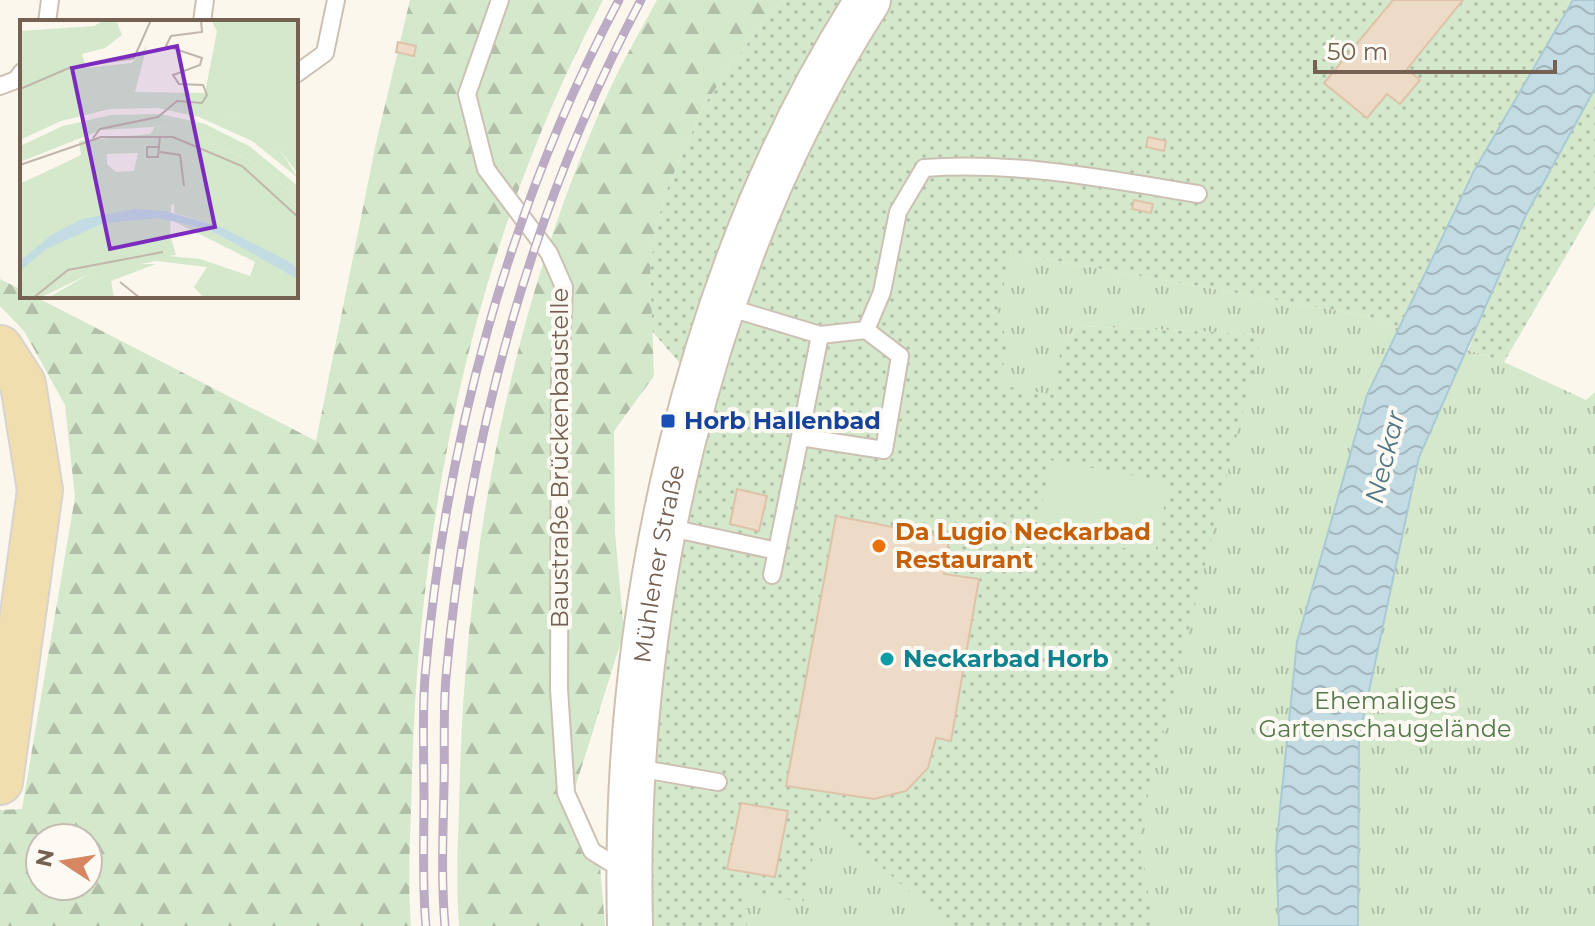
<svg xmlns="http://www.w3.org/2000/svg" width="1595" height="926" font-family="Montserrat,sans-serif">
  <defs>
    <pattern id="grass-dots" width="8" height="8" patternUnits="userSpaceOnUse" patternTransform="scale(2)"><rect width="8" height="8" fill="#d4e8cc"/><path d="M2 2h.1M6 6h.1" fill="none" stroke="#b1bfa8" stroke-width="1.8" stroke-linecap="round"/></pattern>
    <pattern id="forest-firs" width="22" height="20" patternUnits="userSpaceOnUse" patternTransform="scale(2)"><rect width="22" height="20" fill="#d4e8cc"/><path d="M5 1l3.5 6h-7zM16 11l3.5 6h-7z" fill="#b1bfa8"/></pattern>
    <pattern id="park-tufts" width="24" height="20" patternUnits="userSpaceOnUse" patternTransform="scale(2)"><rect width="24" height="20" fill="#d4e8cc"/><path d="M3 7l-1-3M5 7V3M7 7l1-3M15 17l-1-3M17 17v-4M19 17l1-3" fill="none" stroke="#b1bfa8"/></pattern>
    <pattern id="water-waves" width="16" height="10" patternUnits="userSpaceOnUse" patternTransform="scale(2)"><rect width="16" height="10" fill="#c3dbe3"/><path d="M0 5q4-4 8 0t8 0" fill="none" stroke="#a3b5bb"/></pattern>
  </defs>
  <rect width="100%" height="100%" fill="#fbf7ed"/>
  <!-- grass -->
  <path fill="url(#grass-dots)" fill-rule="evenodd" d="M785,0H1573L1474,171L1399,327L1367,316L1011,253L1012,359L1007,382L1080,326L1262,334L1279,926H630L698,384L650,329V264L663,198L704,105L768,14ZM836,516L949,538L944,574L979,579L951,740L936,738L928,768L906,790Z
    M1595,88V206L1504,362L1469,350C1494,257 1549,171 1595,88Z"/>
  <!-- forest -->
  <path fill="url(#forest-firs)" fill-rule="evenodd" d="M410,0H603C477,237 419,507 412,775C411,825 407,876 411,926H0V810L22,809L75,497L65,405L24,331L0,306V279L22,290V296H34L316,441L376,143ZM40,838H88V886H40Z
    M657,0H785L768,14L704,105L663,198L650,265L654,376L614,431L615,532L624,632L575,788L560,803L587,854L600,865L605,926H459C455,876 459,825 460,774C467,542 512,304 609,91C623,60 641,30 657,0Z"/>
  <!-- park -->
  <path fill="url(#park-tufts)" d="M1011,253L1367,316L1504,362L1586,400L1595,392V926H1154L1138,836L1262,334L1080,326L1062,340L1054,395L1000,385L1007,342L998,311Z
    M822,815L949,926H747L746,889L803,903Z"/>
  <!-- garden -->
  <path fill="#d4e8cc" d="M1050,460L1169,482L1155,554L1037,532Z"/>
  <!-- water -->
  <path fill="url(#water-waves)" stroke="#aac9d4" stroke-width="2" d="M1573,0H1595V88L1526,215L1419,457L1359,738L1358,926H1279L1276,849L1297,642L1367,395L1474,171Z"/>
  <!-- building -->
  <path fill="#eddac7" stroke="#dec3aa" stroke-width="2" d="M1393,0H1463L1407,69L1420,80L1400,104L1387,94L1367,118L1324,83Z
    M398,42L416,46L414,56L396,52Z
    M1148,137L1166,141L1164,151L1146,147Z
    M1134,200L1153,204L1151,213L1132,209Z
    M737,489L767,496L759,531L730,524Z
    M836,516L949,538L944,574L979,579L951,741L936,738L928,768L906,791L874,799L786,786Z
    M741,803L788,811L775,877L727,869Z"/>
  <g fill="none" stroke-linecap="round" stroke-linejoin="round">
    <defs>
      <path id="lane" d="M500,0L467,94L486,169L549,253L564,287L560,377L559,689L566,793L592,851L627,873
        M47,22L50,0
        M202,22L205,0
        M296,74L325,53L336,0
        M0,86L16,80L22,72
        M724,306L820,335L866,330L900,356L884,450L800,437L820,335
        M866,330L882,292L898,212L924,168C1014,161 1108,179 1198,194
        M666,527L777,551
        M772,575L800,437
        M637,768L718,782"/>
      <g id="secondary">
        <path id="s1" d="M630,926C622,612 697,266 868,0"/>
      </g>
      <path id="primary" d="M0,348L23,384L40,490L0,782"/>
    </defs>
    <!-- lane casing -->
    <use href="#lane" stroke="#ccc0b3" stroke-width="20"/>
    <!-- secondary casing -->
    <use href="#secondary" stroke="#cec1b1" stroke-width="48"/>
    <!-- primary casing -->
    <use href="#primary" stroke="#d8d3cf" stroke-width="48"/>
    <!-- lane -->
    <use href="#lane" stroke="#fff" stroke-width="16"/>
    <!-- secondary -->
    <use href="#secondary" stroke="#fff" stroke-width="44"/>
    <!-- primary -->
    <use href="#primary" stroke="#f1deae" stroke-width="44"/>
    <defs>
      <path id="rail" d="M426,926C422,884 424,841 424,799C424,759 422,717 425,677C445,443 508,208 619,0
        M445,926C441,880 443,833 444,787C445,750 443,713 446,677C467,441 530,210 641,0"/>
    </defs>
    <!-- rail casing -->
    <use href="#rail" stroke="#bbabc5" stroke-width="9"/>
    <!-- rail -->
    <use href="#rail" stroke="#fdfaf3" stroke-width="6" stroke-dasharray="18" stroke-linecap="butt"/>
  </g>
  <!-- markers -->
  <rect fill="#1a4fb4" stroke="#fdfaf3" stroke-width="3" x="660" y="413" width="16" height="16" rx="4"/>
  <circle fill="#e8710a" stroke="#fdfaf3" stroke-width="3" cx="879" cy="546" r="8"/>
  <circle fill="#0f9aa8" stroke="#fdfaf3" stroke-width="3" cx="887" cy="659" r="8"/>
  <g text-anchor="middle" stroke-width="8" stroke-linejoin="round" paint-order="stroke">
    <!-- transit labels -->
    <g font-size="24" font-weight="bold" fill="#164399" stroke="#fdfaf3" text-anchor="start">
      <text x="684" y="429">Horb Hallenbad</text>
    </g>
    <!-- street labels -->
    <g font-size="24" fill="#746152" stroke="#fdfaf3">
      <text transform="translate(560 458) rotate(-90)" y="8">Baustraße Brückenbaustelle</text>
      <text dy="8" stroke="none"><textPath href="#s1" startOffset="364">Mühlener Straße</textPath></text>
    </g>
    <!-- food labels -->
    <g font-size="24" font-weight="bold" fill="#c56008" stroke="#fdfaf3" text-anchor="start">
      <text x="895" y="540">Da Lugio Neckarbad<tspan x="895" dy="28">Restaurant</tspan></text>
    </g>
    <!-- culture labels -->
    <g font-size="24" font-weight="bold" fill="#0d838f" stroke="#fdfaf3" text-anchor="start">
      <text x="903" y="667">Neckarbad Horb</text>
    </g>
    <!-- park labels -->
    <g font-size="24" fill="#54784b" stroke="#fdfaf3">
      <text x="1385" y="709">Ehemaliges<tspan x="1385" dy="28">Gartenschaugelände</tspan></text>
    </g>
    <!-- water labels -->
    <g font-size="26" font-style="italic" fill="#4d7685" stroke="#fdfaf3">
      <text transform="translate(1385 457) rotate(-76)" y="9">Neckar</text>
    </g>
  </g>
  <!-- overview -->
  <g transform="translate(20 20)">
    <rect width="278" height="278" fill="#fbf7ed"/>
    <path d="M188,92L215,99L260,130L278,158L232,121L179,97ZM150,106L225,138L278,176V249L201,207L154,193V184L0,231V164L61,135L59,121L130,114L135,107ZM118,133L114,151L96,152L87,144V134ZM153,201L190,210L264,249L278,259V278H184L174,267L187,247L136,241L69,254L20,278L56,250L138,235L180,239L230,256L235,242Z" fill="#d4e8cc" fill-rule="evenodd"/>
    <path d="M85,0H96L102,15L85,28L62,34L66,48L112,43L127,26L115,72L185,73L197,11L191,0H278V154L260,130L213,106L215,99L188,93L179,97L138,88L90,89L41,101L0,120V11L74,6ZM140,94L185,104L229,126L278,166V176L225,138L150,106L81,110L0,142V126L43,106L91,95ZM113,244H136L91,261L94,278H28L69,254Z" fill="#d4e8cc"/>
    <path d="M74,132V139H84L68,168L71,182L89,175L149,177L146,156L137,155V149L153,147L150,215L156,235L56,250L20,278H0V164Z" fill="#d4e8cc"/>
    <path d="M115,189L145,191L201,207L271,243L278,249V259L190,210L139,198L84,203L26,229L0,251V241L33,214L62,199Z" fill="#c3dbe3"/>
    <path fill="none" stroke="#c1b6aa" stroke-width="2" d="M0,69L49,48L114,38L131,0M73,118L80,109L138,97L157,81L182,83L187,75L183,65L159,64L153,55L180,45L182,38L146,26L151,16L182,12L181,0M139,127H127V137H138L140,116M140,132L160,135L164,166M0,145L81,117H153L222,146L278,197M100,262L120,278M13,278L48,250L143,232"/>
    <path fill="#7b2cbf" fill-opacity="0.15" stroke="#7b2cbf" stroke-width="4" d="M157,26L195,207L90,229L52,48Z"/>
    <rect width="278" height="278" fill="none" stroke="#746152" stroke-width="4"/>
  </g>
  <!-- north arrow -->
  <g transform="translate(64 862) rotate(282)"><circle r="38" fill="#fdfaf3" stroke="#c6bdb3" stroke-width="2"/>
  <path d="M0-6L14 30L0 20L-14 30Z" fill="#d68661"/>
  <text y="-12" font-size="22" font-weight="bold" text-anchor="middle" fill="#746152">N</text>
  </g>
  <!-- scale -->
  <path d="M1315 60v12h240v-12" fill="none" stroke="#746152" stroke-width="4"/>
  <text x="1327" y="60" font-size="24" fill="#746152" stroke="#fdfaf3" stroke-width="6" paint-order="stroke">50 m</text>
</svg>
